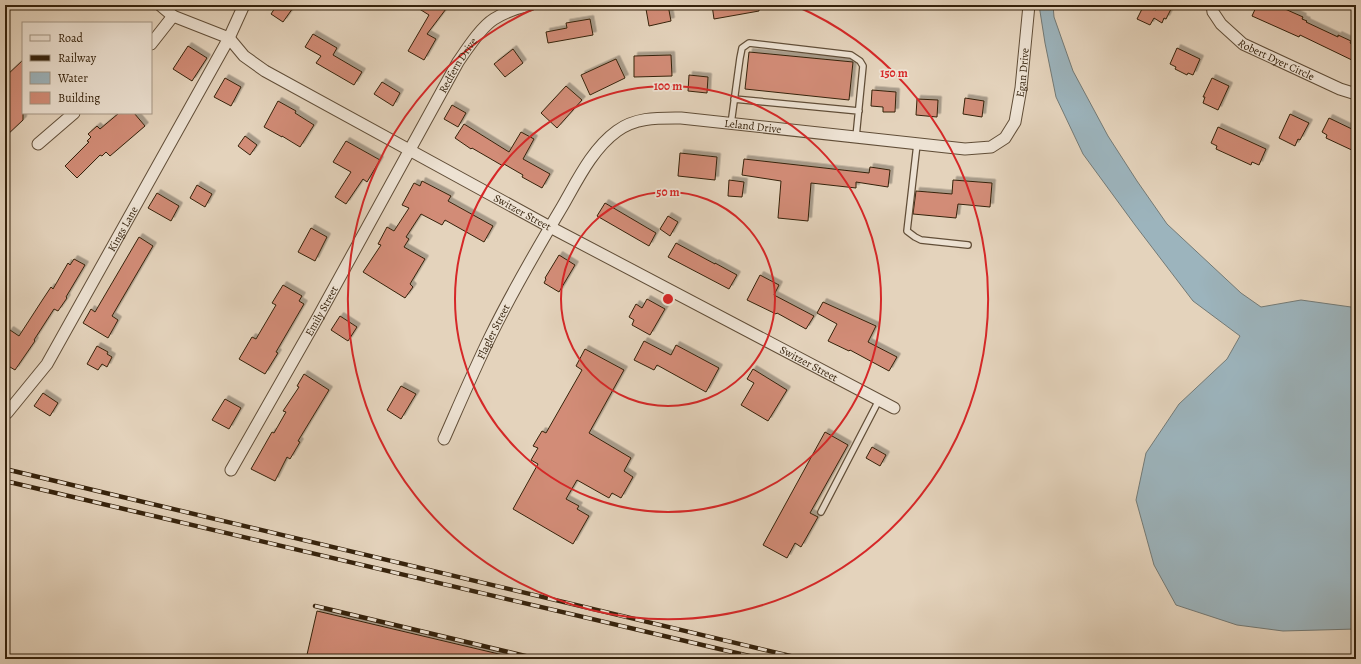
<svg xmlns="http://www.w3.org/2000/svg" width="1361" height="664" font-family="Alegreya,serif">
  <defs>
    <filter id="shadow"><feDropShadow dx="3.5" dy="-3.5" stdDeviation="0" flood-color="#0004"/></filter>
  </defs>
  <rect width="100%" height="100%" fill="#e4d3bc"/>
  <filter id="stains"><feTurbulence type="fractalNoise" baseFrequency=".005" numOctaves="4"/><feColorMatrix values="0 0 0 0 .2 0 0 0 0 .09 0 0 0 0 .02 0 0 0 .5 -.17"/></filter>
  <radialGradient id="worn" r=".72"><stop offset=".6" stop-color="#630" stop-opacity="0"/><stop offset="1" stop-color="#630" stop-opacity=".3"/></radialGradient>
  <!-- water -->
  <path fill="#9cb4bd" stroke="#737a76" d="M1039,5H1053L1054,17L1073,71L1108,136L1137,181L1167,224L1241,293L1261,307L1301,300L1351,307H1356V629L1283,631L1237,625L1176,605L1154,565L1136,500L1146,453L1179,404L1227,359L1240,336L1193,301L1135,225L1083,154L1056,97L1045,43Z"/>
  <!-- building -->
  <path fill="#d28c77" stroke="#35220c" filter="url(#shadow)" d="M277,5H295L283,22L271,14Z
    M413,5H449L427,34L436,39L424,60L408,51L429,15Z
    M668,5L671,21L649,26L646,9Z
    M712,5H759V11L714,19Z
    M1144,5L1156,10L1158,5H1173L1166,19L1164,18L1162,23L1154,18L1150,25L1137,19Z
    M1257,5H1276L1303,17L1302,19L1307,21L1306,22L1338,37V35L1351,41L1350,43L1356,46V62L1300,35L1299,37L1252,16Z
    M590,19L593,35L548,43L546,32L567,28L566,23Z
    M313,34L337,48L333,55L362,72L354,85L316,63L321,56L305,47Z
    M188,46L207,58L192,81L173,69Z
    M1177,48L1200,59L1193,75L1188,73L1187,75L1175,69L1176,67L1170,64Z
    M513,49L523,63L505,77L494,64Z
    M749,52L853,62L849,100L745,89Z
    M671,55L672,76L634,77V56Z
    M616,59L625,78L590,95L581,75Z
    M23,60V120L5,137V77Z
    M689,75L708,77L707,93L688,91Z
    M225,78L241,87L231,106L214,97Z
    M1212,78L1229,86L1218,110L1203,103L1205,97H1203Z
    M382,82L400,93L393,106L374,94Z
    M566,86L582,100L557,128L541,113Z
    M872,90L896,92L895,112H883V107L871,106Z
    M965,98L984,101L982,117L963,114Z
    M917,99L938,100L937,117L916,115Z
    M278,101L296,111L295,113L314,125L300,147L282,136V137L264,127Z
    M452,105L466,113L458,127L444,119Z
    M119,113H134L145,126L110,156L106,152L102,156L100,155L77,178L65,166L89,142L87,141L91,137L88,134L97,126L100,129Z
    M1290,114L1309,123L1300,140L1298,139L1295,146L1279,138Z
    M1329,118L1356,131V152L1326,138L1327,135L1322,132Z
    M464,124L509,152L521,132L534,139L523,159L550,174L542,188L522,177L523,175L504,164L503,166L472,148L471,149L455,138Z
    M1218,127L1266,149L1259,165L1252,162L1251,165L1216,149L1217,146L1211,143Z
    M245,136L257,145L250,155L238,146Z
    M346,141L380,160L367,182L363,179L346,204L335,197L351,172L333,162Z
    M680,153L717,157L715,180L678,176Z
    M744,159L869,173L870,167L890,170L888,187L856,182V188L811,183L808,221L778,218L781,181L742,175Z
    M729,180L744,182L742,197L728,196Z
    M953,180L992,183L990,207L958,204L956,218L913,214L916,191L952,194Z
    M422,181L451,196L448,201L493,226L484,242L445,220L442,225L421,214L406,237L409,239L404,247L425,259L410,284L413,287L405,298L363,272L381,245L378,244L387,227L394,231L409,208L402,205L414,183L420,186Z
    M197,185L212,194L205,207L190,198Z
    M157,193L179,206L171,221L148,208Z
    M605,203L656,233L649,246L597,216Z
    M668,216L678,222L670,236L660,229Z
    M311,228L327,237L315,261L298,252Z
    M139,237L153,246L112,316L118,320L108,338L83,323L91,309L95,312Z
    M676,243L715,264V263L737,275L729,289L668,257Z
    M559,255L575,265L559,292L544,283L546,279L545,278Z
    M74,259L85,265L66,297L67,298L58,311L54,309L34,340L35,341L15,370L5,364V337L10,330L19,336L43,299L51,287L53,289L68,263L70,265Z
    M760,275L779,285L774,295L814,316L806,329L777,313L776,314L747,300Z
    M283,285L302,296L299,301L304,304L276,352L278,353L265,374L239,359L252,337L256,339L276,305L272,303Z
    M647,299L665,309L650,335L632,325L634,320L629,317L636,304L642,308Z
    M823,302L876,326L868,342L897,357L889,371L850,350L849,351L828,341L837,324L817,313Z
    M340,316L357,327L348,341L331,330Z
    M644,341L671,355L676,345L719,368L706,392L657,365L654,370L634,360Z
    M97,346L108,352L107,354L112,357L107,367L102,364L98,370L87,364Z
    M585,349L624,370L589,433L631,458L624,471L633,477L621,498L612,493L609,498L577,480L566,499L579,506L577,509L589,516L573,544L513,509L538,464L531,460L538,448L533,446L542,431L546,433L582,370L576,366Z
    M753,369L787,390L768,421L741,405L754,383L747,379Z
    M304,374L329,390L298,441L300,442L290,459L287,457L275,481L251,469L272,432L274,433L286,412L283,411L299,387L297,386Z
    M401,386L416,394L401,419L387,410Z
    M43,393L58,403L50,416L34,406Z
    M225,399L241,408L229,429L212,420Z
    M825,432L848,445L810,513L818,517L801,547L795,543L787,558L763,545Z
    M872,447L886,455L880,466L866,458Z
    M317,611L503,655L502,659H306Z"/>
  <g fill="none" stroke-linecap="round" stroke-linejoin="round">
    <defs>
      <path id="service" d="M734,99L859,111
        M731,124L740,58L742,48L749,43L851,55L860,61L863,66L856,137
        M917,144L907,231L915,237L921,240L968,245
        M821,512L879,400"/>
      <g id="minor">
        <path id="s1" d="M160,5L173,16L229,38L244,56L265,71L550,227L894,408"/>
        <path id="s2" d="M1212,5L1213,12L1221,24L1243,44L1340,89L1356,94"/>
        <path d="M151,44L173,16"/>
        <path d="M38,144L74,113"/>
        <path id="s3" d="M7,413L47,364L229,38L244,5"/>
        <path id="s4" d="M444,439C459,405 474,370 490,337C512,292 537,249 562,207C577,181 592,149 617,131C636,117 658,118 681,118L965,149L991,147L1005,138L1015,122L1021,88L1029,5"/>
        <path id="s5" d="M231,470L318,317L458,62C467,49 481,27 494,19C505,12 517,8 530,5"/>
      </g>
    </defs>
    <!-- service casing -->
    <use href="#service" stroke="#614e38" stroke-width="8"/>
    <!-- minor casing -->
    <use href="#minor" stroke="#614e38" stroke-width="13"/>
    <!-- service -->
    <use href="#service" stroke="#ede2d3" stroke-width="5.5"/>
    <!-- minor -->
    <use href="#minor" stroke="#ede2d3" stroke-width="11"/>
    <defs>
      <path id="rail" d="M5,469L803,659
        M5,481L762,659
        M315,606L538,659"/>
    </defs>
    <!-- rail casing -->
    <use href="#rail" stroke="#35220c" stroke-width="4.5"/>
    <!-- rail -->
    <use href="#rail" stroke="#ede2d3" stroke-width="3" stroke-dasharray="9" stroke-linecap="butt"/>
  </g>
  <!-- distance rings -->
  <g fill="none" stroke="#d62828" stroke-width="2">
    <circle cx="668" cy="299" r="107"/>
    <circle cx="668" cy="299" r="213"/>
    <path d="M796 6A320 320 0 1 1 540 6"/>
  </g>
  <g text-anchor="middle" stroke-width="3.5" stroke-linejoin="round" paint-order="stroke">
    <!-- street labels -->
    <g font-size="11" fill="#35220c" stroke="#ede2d3">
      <text dy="4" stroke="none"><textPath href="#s2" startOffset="88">Robert Dyer Circle</textPath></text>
      <text dy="4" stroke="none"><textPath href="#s5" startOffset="464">Redfern Drive</textPath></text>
      <text dy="4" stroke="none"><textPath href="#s4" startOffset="819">Egan Drive</textPath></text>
      <text dy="4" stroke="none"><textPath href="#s4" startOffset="494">Leland Drive</textPath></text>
      <text dy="4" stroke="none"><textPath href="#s1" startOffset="420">Switzer Street</textPath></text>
      <text dy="4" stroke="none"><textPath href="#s3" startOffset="218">Kings Lane</textPath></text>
      <text dy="4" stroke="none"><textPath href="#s5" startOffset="183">Emily Street</textPath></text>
      <text dy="4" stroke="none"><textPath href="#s4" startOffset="118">Flagler Street</textPath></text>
      <text dy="4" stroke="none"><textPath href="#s1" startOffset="744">Switzer Street</textPath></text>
    </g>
  </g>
  <circle cx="668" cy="299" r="6" fill="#d62828" stroke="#ede2d3" stroke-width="2"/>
  <g font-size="12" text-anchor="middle" font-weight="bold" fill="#d62828" stroke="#ede2d3" stroke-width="3.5" stroke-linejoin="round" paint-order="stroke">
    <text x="894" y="77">150 m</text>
    <text x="668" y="90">100 m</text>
    <text x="668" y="196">50 m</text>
  </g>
  <!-- margin -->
  <rect width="1361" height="664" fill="none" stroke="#e4d3bc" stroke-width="20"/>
  <rect x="6" y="6" width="1349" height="652" fill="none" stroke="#35220c" stroke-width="2"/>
  <rect x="10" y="10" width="1341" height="644" fill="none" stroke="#35220c"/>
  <!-- legend -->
  <rect x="22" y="22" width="130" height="92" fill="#ede2d3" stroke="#a39583"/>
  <rect x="30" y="35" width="20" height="6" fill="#ede2d3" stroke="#a39583"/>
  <text x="58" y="42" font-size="12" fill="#35220c">Road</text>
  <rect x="30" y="55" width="20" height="6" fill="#35220c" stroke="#a39583"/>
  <text x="58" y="62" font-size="12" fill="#35220c">Railway</text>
  <rect x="30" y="72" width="20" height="12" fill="#9cb4bd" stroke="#a39583"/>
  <text x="58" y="82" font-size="12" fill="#35220c">Water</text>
  <rect x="30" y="92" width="20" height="12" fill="#d28c77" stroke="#a39583"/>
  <text x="58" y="102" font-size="12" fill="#35220c">Building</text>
  <rect width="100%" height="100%" filter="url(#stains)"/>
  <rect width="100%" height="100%" fill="url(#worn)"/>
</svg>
